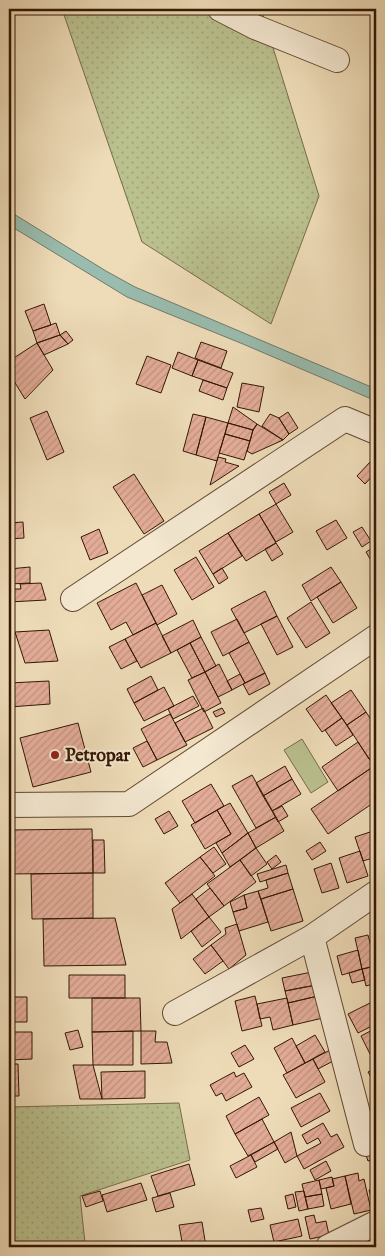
<svg xmlns="http://www.w3.org/2000/svg" width="385" height="1256" font-family="'IM FELL English',serif">
  <defs>
    <pattern id="green-dots" width="8" height="8" patternUnits="userSpaceOnUse" patternTransform="scale(1.25)"><rect width="8" height="8" fill="#bac08e"/><path d="M2 2h.1M6 6h.1" fill="none" stroke="#a0a479" stroke-width="1.8" stroke-linecap="round"/></pattern>
    <pattern id="building-hatch" width="6" height="6" patternUnits="userSpaceOnUse" patternTransform="scale(1.25)"><rect width="6" height="6" fill="#e3ac98"/><path d="M-1 1l2-2M0 6l6-6M5 7l2-2" fill="none" stroke="#c39381"/></pattern>
  </defs>
  <rect width="100%" height="100%" fill="#eedcb8"/>
  <filter id="stains"><feTurbulence type="fractalNoise" baseFrequency=".004" numOctaves="4"/><feColorMatrix values="0 0 0 0 .2 0 0 0 0 .09 0 0 0 0 .02 0 0 0 .5 -.17"/></filter>
  <radialGradient id="worn" r=".72"><stop offset=".6" stop-color="#630" stop-opacity="0"/><stop offset="1" stop-color="#630" stop-opacity=".3"/></radialGradient>
  <!-- green -->
  <path fill="url(#green-dots)" stroke="#776c49" d="M62,9H261L319,196L271,324L142,242Z
    M179,1103L190,1160L80,1196L85,1243L9,1244V1107Z"/>
  <!-- pitch -->
  <path fill="#bac08e" stroke="#776c49" d="M302,739L328,782L311,793L284,750Z"/>
  <!-- water -->
  <path fill="#99bcae" stroke="#717a6a" d="M9,211L106,271L135,287L376,389V401L243,344L127,297L9,225Z"/>
  <!-- building -->
  <path fill="url(#building-hatch)" stroke="#341704" d="M44,304L51,325L33,331L25,311Z
    M56,323L60,335L37,343L33,331Z
    M66,331L73,340L68,344L60,335Z
    M60,335L68,344L44,355L37,343Z
    M201,342L227,351L221,368L195,358Z
    M37,343L53,370L25,399L9,373V361Z
    M178,352L198,360L192,376L172,368Z
    M147,356L171,365L161,393L136,384Z
    M198,360L233,373L227,388L192,376Z
    M203,380L227,388L223,400L199,391Z
    M242,383L264,387L259,412L237,407Z
    M233,407L257,424L253,430L228,423Z
    M47,411L64,452L47,460L30,418Z
    M288,412L298,428L289,434L279,418Z
    M193,414L206,417L196,455L183,451Z
    M270,414L279,418L289,434L283,440L262,426Z
    M206,417L228,423L217,461L196,455Z
    M228,423L253,430L250,441L225,434Z
    M257,424L283,440L252,454L247,451L253,430Z
    M225,434L250,441L244,460L219,453Z
    M218,457L226,459L225,462L239,466L210,485Z
    M371,461L376,466V472L365,484L357,476Z
    M134,474L164,521L144,534L113,487Z
    M284,483L291,495L276,504L269,492Z
    M276,504L293,532L276,542L259,514Z
    M259,514L276,543L246,561L228,533Z
    M336,520L347,538L327,550L316,531Z
    M23,522L24,538L9,539V523Z
    M362,527L371,541L362,547L353,532Z
    M99,529L108,553L90,560L81,537Z
    M228,533L242,556L213,574L199,551Z
    M276,543L283,554L272,561L265,549Z
    M376,546V569L366,552Z
    M196,557L214,587L192,600L174,570Z
    M30,567V583L9,584V569Z
    M331,567L341,582L311,601L302,585Z
    M222,568L228,578L219,584L213,574Z
    M341,582L357,608L333,623L317,597Z
    M41,583L46,600L9,602V589H21L20,584Z
    M136,583L156,623L133,635L126,622L111,630L97,603Z
    M162,585L177,614L157,625L142,595Z
    M265,591L277,616L244,633L231,609Z
    M311,602L330,633L306,648L287,618Z
    M277,616L293,647L277,655L261,624Z
    M237,619L249,642L223,656L211,632Z
    M193,620L201,637L171,653L162,636Z
    M156,623L171,653L141,668L125,639Z
    M49,630L58,661L25,663L15,632Z
    M201,637L216,666L205,672L190,643Z
    M125,639L137,661L121,669L109,647Z
    M249,642L265,673L245,683L229,653Z
    M190,643L205,672L192,678L177,650Z
    M219,664L232,690L218,697L205,672Z
    M205,672L221,703L204,712L188,680Z
    M265,673L270,684L249,695L243,684Z
    M240,674L245,683L232,690L227,681Z
    M151,676L158,690L134,703L127,689Z
    M49,681L50,704L9,707V683Z
    M164,687L174,706L144,721L134,703Z
    M351,690L366,712L347,725L331,703Z
    M326,695L342,718L322,732L306,709Z
    M193,696L199,706L173,719L168,709Z
    M203,708L213,728L185,742L175,723Z
    M222,708L225,713L216,717L213,712Z
    M366,712L376,727V754L369,759L347,725Z
    M170,714L187,745L157,760L141,729Z
    M342,718L353,735L336,746L325,730Z
    M78,723L91,772L33,787L20,738Z
    M147,741L157,760L143,767L133,748Z
    M358,742L374,766L338,791L322,767Z
    M285,766L292,779L263,796L256,783Z
    M374,766L376,769V801L328,834L311,809Z
    M252,775L276,817L256,828L232,786Z
    M292,779L301,794L272,811L263,796Z
    M211,784L224,806L195,823L182,801Z
    M230,803L248,833L222,853L216,843L231,834L217,810Z
    M282,806L288,816L278,822L272,811Z
    M217,810L231,834L205,849L191,825Z
    M169,811L178,826L164,834L155,819Z
    M276,817L284,831L256,848L248,833Z
    M92,829L93,873L9,874V830Z
    M376,830V857L363,861L355,837Z
    M248,833L256,848L230,867L222,853Z
    M93,840H104L105,873H93Z
    M320,842L326,851L312,860L306,851Z
    M214,847L226,864L213,873L200,857Z
    M256,848L267,864L251,876L240,860Z
    M360,851L368,876L347,883L339,858Z
    M276,855L281,862L272,869L267,862Z
    M200,857L215,876L180,903L165,883Z
    M240,860L256,882L224,906L207,884Z
    M331,863L339,888L322,893L314,869Z
    M286,865L288,873L260,882L257,874Z
    M93,873V918L32,919L31,874Z
    M288,873L293,889L261,899L258,891L268,888L266,880Z
    M210,888L224,906L209,917L196,899Z
    M293,889L303,921L271,931L261,899Z
    M258,891L268,922L239,931L233,912L247,908L244,895Z
    M192,894L209,917L181,939L172,909Z
    M244,895L247,908L233,912L230,902Z
    M209,917L221,932L202,947L191,931Z
    M115,918L126,965L44,966L43,919Z
    M237,924L246,955L229,969L211,945L226,934L225,928Z
    M368,935L376,966L362,969L355,938Z
    M211,945L223,961L205,974L193,959Z
    M358,950L362,969L342,975L337,956Z
    M376,966V983L366,986L362,969Z
    M9,968H14V979L10,980V997H9Z
    M362,969L365,980L352,983L349,973Z
    M312,972L316,985L285,991L282,978Z
    M69,975H125V998H69Z
    M316,985L318,996L288,1003L285,991Z
    M255,996L262,1026L242,1031L235,1001Z
    M318,996L323,1018L293,1025L288,1003Z
    M9,997H27V1022H9Z
    M92,998H140L141,1031L92,1032Z
    M287,998L293,1025L273,1030L270,1017L260,1019L257,1004Z
    M376,1000V1024L358,1033L348,1014Z
    M376,1028V1050L370,1054L361,1036Z
    M78,1030L83,1047L70,1050L65,1033Z
    M133,1031V1065H93L92,1032Z
    M141,1031H156L155,1042H167L172,1063L141,1064Z
    M9,1032H32V1059L9,1060Z
    M315,1035L325,1052L305,1063L296,1046Z
    M292,1038L305,1063L287,1073L274,1048Z
    M245,1045L254,1059L239,1067L231,1053Z
    M330,1050L335,1060L318,1069L313,1059Z
    M376,1058V1068L374,1069L370,1061Z
    M313,1059L325,1082L296,1098L283,1075Z
    M9,1064H18L19,1096H9Z
    M73,1065H93L102,1099H80Z
    M376,1068V1083L375,1084L368,1072Z
    M145,1071V1098L102,1099L101,1072Z
    M234,1072L236,1077L244,1073L252,1087L226,1101L222,1093L216,1096L210,1085Z
    M320,1093L330,1111L301,1127L291,1108Z
    M259,1097L269,1115L235,1134L226,1116Z
    M262,1119L274,1142L248,1156L235,1134Z
    M323,1123L331,1137L337,1134L344,1147L304,1169L297,1156L321,1143L318,1138L307,1144L302,1135Z
    M291,1132L297,1156L285,1163L274,1142Z
    M274,1142L278,1149L255,1162L251,1155Z
    M376,1150V1159L368,1161L365,1152Z
    M251,1155L257,1167L236,1178L230,1166Z
    M326,1161L331,1171L315,1180L310,1170Z
    M189,1164L195,1185L158,1196L151,1176Z
    M358,1173L359,1181L364,1179L371,1210L354,1214L345,1176Z
    M345,1176L351,1204L331,1209L326,1188L334,1186L332,1179Z
    M332,1177L334,1186L321,1189L319,1180Z
    M319,1180L322,1194L305,1197L302,1184Z
    M141,1183L147,1200L107,1212L102,1195Z
    M374,1189L376,1200L372,1201L369,1190Z
    M100,1191L103,1201L86,1207L82,1196Z
    M304,1191L308,1209L299,1211L295,1192Z
    M170,1193L174,1207L156,1212L152,1198Z
    M293,1194L296,1207L288,1209L285,1196Z
    M322,1194L324,1206L308,1209L305,1197Z
    M261,1208L264,1219L251,1222L248,1210Z
    M314,1215L316,1223L326,1221L329,1235L310,1239L305,1217Z
    M298,1219L302,1236L274,1242L270,1225Z
    M202,1222L206,1247H183L179,1225Z"/>
  <g fill="none" stroke-linecap="round" stroke-linejoin="round">
    <defs>
      <path id="minor" d="M220,9L255,27L337,60
        M73,599L345,419L376,432
        M9,805L129,804L376,637
        M312,937L366,1144
        M175,1013L312,937L376,893
        M328,1247L376,1223"/>
    </defs>
    <!-- minor casing -->
    <use href="#minor" stroke="#624831" stroke-width="26"/>
    <!-- minor -->
    <use href="#minor" stroke="#f4e8d1" stroke-width="24"/>
  </g>
  <!-- markers -->
  <circle fill="#8f2418" stroke="#f4e8d1" stroke-width="2" cx="55" cy="755" r="5"/>
  <g text-anchor="middle" stroke-width="4" stroke-linejoin="round" paint-order="stroke">
    <!-- poi labels -->
    <g font-size="18" font-weight="bold" fill="#341704" stroke="#f4e8d1" text-anchor="start">
      <text x="65" y="761">Petropar</text>
    </g>
  </g>
  <!-- margin -->
  <rect width="385" height="1256" fill="none" stroke="#eedcb8" stroke-width="30"/>
  <rect x="10" y="10" width="365" height="1236" fill="none" stroke="#341704" stroke-width="2.5"/>
  <rect x="15" y="15" width="355" height="1226" fill="none" stroke="#341704"/>
  <rect width="100%" height="100%" filter="url(#stains)"/>
  <rect width="100%" height="100%" fill="url(#worn)"/>
</svg>
